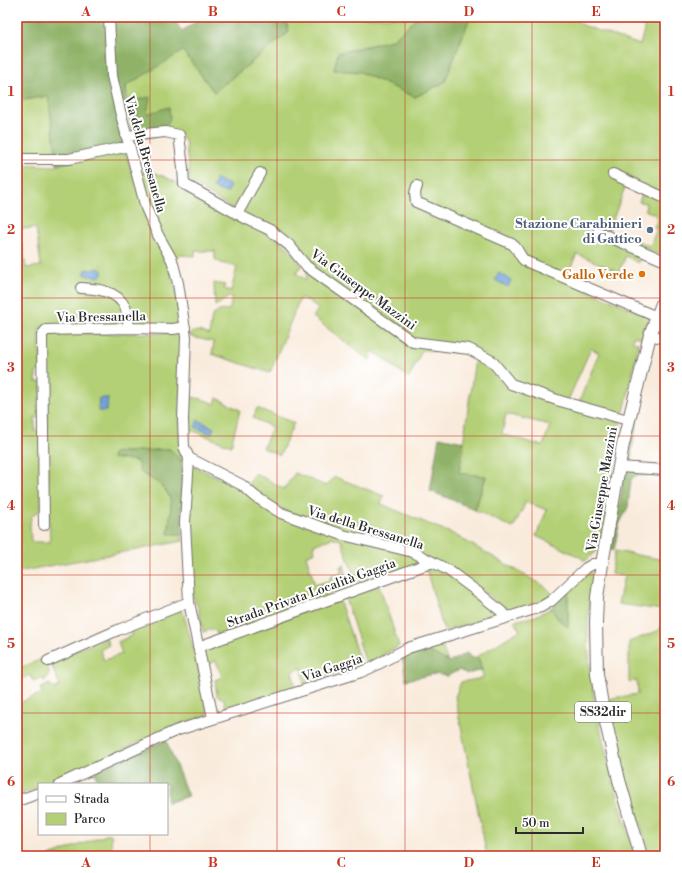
<svg xmlns="http://www.w3.org/2000/svg" width="682" height="873" font-family="'Libre Bodoni',serif">
  <rect width="100%" height="100%" fill="#fff"/>
  <filter id="ink" filterUnits="userSpaceOnUse"><feTurbulence type="fractalNoise" baseFrequency=".025" numOctaves="2"/><feDisplacementMap in="SourceGraphic" scale="8" xChannelSelector="R" yChannelSelector="G"/><feConvolveMatrix kernelMatrix="1 2 1 2 8 2 1 2 1" color-interpolation-filters="sRGB"/></filter>
  <filter id="wash" filterUnits="userSpaceOnUse"><feTurbulence type="fractalNoise" baseFrequency=".012" numOctaves="4" result="noise"/><feDisplacementMap in="SourceGraphic" scale="16" xChannelSelector="R" yChannelSelector="G"/><feGaussianBlur stdDeviation="0.9" result="paint"/><feColorMatrix in="noise" values="0 0 0 0 0 0 0 0 0 0 0 0 0 0 0 0 0 1.4 0 .05"/><feComposite in="paint" operator="in"/></filter>
  <g filter="url(#wash)">
    <rect width="100%" height="100%" fill="#f9ebdb"/>
    <!-- green -->
    <path fill="#b4d076" stroke="#707e50" fill-rule="evenodd" d="M285,17H418L392,40L338,53L334,70L360,72L415,97L445,82L470,17H570L585,26L640,45L644,30V18L649,21L659,17H665V257L637,245L638,241L650,246L657,229L654,228L657,220L655,218L656,215L645,210L646,203L639,202L642,194L625,187L609,230L605,231L589,225L587,232L642,255L638,263L626,256L619,272L577,254L565,280L650,317L641,338L634,336L632,341L639,344L624,412L618,413L579,402L599,353L591,348L566,405L621,422L601,538L596,552L585,561L580,557L536,536L547,510L526,502L513,528L475,510L486,477L459,473L475,358L469,353L422,350L409,378L373,351L369,360L313,317L318,309L309,301L300,298L270,373L212,354L214,342L191,337V333C198,330 202,331 209,335L212,316L219,311L230,309L232,296C225,298 222,303 215,306L214,283L225,285L224,289L231,291L237,267L221,263L215,259V251H195V256L182,255L174,258L160,234L138,173L148,171L163,176L181,185L269,233L287,247L302,265L296,273L306,280L307,267L289,245L190,182L185,139L163,135L136,100L148,137L132,139L126,86L183,50L214,92L289,32ZM506,414L550,425L543,446L502,434Z
      M48,96L72,161L125,152L137,186L166,257L176,291L180,320L176,325C131,326 86,328 40,328L39,331L41,369L36,373V382H41V417L35,418V431L41,434V509L31,517L30,526L31,542H50L48,497L46,334L182,333L180,433L182,462L170,449L113,453L112,458L138,461L140,472C150,478 164,485 169,496C173,504 169,524 168,533L182,534L183,541L17,572V245L22,244L26,268L41,266L36,228L19,229L17,212V164L56,166L58,165L51,156H17V101Z
      M187,396L202,399L215,404L217,398L240,410L231,446L186,428Z
      M257,408L294,423L280,455L263,448L272,427L253,418Z
      M190,465L238,486L255,500L398,550L424,563L358,586L341,540L331,537L330,539L313,545L315,552L306,556L315,585L330,580V577L342,573L340,567L345,565L344,566L348,579V588L218,636L216,632L213,629L203,632L198,607L192,595L188,523Z
      M255,473L284,489L295,473L326,486L335,477L384,496L381,504L453,534L546,587L553,594C540,603 526,609 510,611L439,562L355,535L292,514L257,494L248,484Z
      M615,551L665,560V856H650L631,792L615,747L607,699L638,694L637,681L629,682V642L660,630L663,610L618,604L624,576L611,574Z
      M429,567C455,573 476,597 497,613L495,617L444,631L426,569Z
      M586,572L594,574C591,595 587,616 588,637C590,712 615,784 635,856H487L455,697L461,682L483,678C482,671 481,662 476,657L520,630L514,621L536,616L551,608L558,618L568,627V589Z
      M379,585L399,646L373,661L366,663L345,598Z
      M339,599L361,665L304,684L302,668L292,671L296,690L226,709L224,699L217,696L215,680L222,677L216,661L206,665L202,648Z
      M179,610L183,612L195,655L208,715L178,725L46,784H39V787L17,796V704L42,693L40,689L50,684L54,689L60,686L50,662L106,638L109,645L100,650L104,660L122,654L118,642L132,635L128,631Z
      M466,633L442,646L448,662L422,648Z
      M42,659C48,666 53,674 44,681L42,678L33,681L30,675L17,681V669Z
      M109,834H111L112,856H49Z"/>
    <!-- forest -->
    <path fill="#8fb267" stroke="#5d6e49" d="M17,17H172L182,31L203,17H285L289,32L214,92L183,51L126,86L124,153L72,161L58,165L48,96L17,101Z
      M418,17H470L445,82L415,97L360,72L334,70L338,53L392,40Z
      M150,97L147,114L169,107L170,118L163,135L148,137L138,128L136,100Z
      M635,415L637,423L632,450V465L659,472L658,475H636L631,479L628,507L619,525L614,550L611,551Z
      M439,437L464,442L459,473L486,476L475,510L453,500L430,491Z
      M170,449L182,462V534H168C169,524 173,504 169,496C164,485 150,478 140,472L137,461L112,458L113,453Z
      M568,589V627L557,618L551,608Z
      M422,648L449,662L467,653L471,658L476,657L479,659L482,670L467,674L459,670L447,676L435,674L406,680L402,654Z
      M166,740L188,796L167,803V784H99L94,772Z"/>
    <!-- water -->
    <path fill="#6ea1d9" stroke="#4c6682" d="M216,179L230,185L227,193L213,188Z
      M98,268L102,270V274L99,277L88,276L85,274V271L87,269L92,270Z
      M499,273L511,280L508,287L495,280Z
      M99,398H108L107,411H98Z
      M198,420L214,428L211,434L195,427Z"/>
  </g>
  <g filter="url(#ink)">
    <g fill="none" stroke-linecap="round" stroke-linejoin="round">
      <defs>
        <path id="minor" d="M109,17L112,76L120,111L146,208L158,235L172,260L178,283L186,337L183,420L184,447L189,458L242,485L256,497L281,513L343,535L413,552L448,570L479,593L508,617
          M126,136L165,132L179,135L183,168L184,184L245,218L270,230L289,245L306,266L413,342L469,349L492,361L511,384L560,401L628,420
          M17,159H69L129,146
          M613,174L665,198
          M417,186L415,193L416,202L512,244C518,248 519,256 525,261L657,317
          M237,214L260,173
          M598,232L665,261
          M81,288C96,289 117,290 125,307C128,313 128,322 129,328
          M650,335L665,339
          M189,458L185,523L189,602L213,718
          M619,467L665,470
          M44,525L42,335L46,330L129,328L173,329L185,327
          M198,647L433,562
          M48,661L118,630L189,602
          M60,784L175,731L361,672C377,666 392,656 408,648L541,607L551,601L586,568L593,564H602
          M17,801L39,793"/>
        <path id="major" d="M641,856L619,780L602,705L597,674L596,623L597,597L602,564L623,444L650,335L665,296"/>
      </defs>
      <!-- minor casing -->
      <use href="#minor" stroke="#736e69" stroke-width="12"/>
      <!-- major casing -->
      <use href="#major" stroke="#736e69" stroke-width="14"/>
      <!-- minor -->
      <use href="#minor" stroke="#fff" stroke-width="10"/>
      <!-- major -->
      <use href="#major" stroke="#fff" stroke-width="12"/>
    </g>
  </g>
  <!-- grid -->
  <path fill="none" stroke="#c8321e" stroke-width="1" stroke-opacity="0.55" d="M150,17V784M277,17V856M405,17V856M532,17V856M17,160H665M17,298H665M17,436H665M17,575H665M17,713H665M150,834V856"/>
  <!-- markers -->
  <circle fill="#5c6f8a" stroke="#fff" stroke-width="1.5" cx="650" cy="230" r="4"/>
  <circle fill="#e8710a" stroke="#fff" stroke-width="1.5" cx="642" cy="274" r="4"/>
  <g text-anchor="middle" stroke-width="4" stroke-linejoin="round" paint-order="stroke">
    <!-- shield labels -->
    <rect fill="#fff" stroke="#6b6b6b" stroke-width="1" x="575" y="702" width="56" height="20" rx="3"/>
    <g font-size="12" font-weight="bold" fill="#2b2b2b">
      <text x="603" y="716">SS32dir</text>
    </g>
    <!-- street labels -->
    <g font-size="13" fill="#2b2b2b" stroke="#fff">
      <text transform="translate(146 154) rotate(74)" y="5">Via della Bressanella</text>
      <text transform="translate(364 289) rotate(36)" y="5">Via Giuseppe Mazzini</text>
      <text transform="translate(101 316) rotate(-1)" y="5">Via Bressanella</text>
      <text transform="translate(601 489) rotate(-80)" y="5">Via Giuseppe Mazzini</text>
      <text transform="translate(366 527) rotate(17)" y="5">Via della Bressanella</text>
      <text transform="translate(311 592) rotate(-20)" y="5">Strada Privata Località Gaggia</text>
      <text transform="translate(332 667) rotate(-18)" y="5">Via Gaggia</text>
    </g>
    <!-- service labels -->
    <g font-size="13" font-weight="bold" fill="#4e5e75" stroke="#fff" text-anchor="end">
      <text x="642" y="228">Stazione Carabinieri<tspan x="642" dy="15">di Gattico</tspan></text>
    </g>
    <!-- food labels -->
    <g font-size="13" font-weight="bold" fill="#c56008" stroke="#fff" text-anchor="end">
      <text x="634" y="279">Gallo Verde</text>
    </g>
  </g>
  <!-- margin -->
  <rect width="682" height="873" fill="none" stroke="#fff" stroke-width="44"/>
  <!-- legend -->
  <rect x="38" y="783" width="130" height="52" fill="#ffffff" stroke="#aaaaaa"/>
  <rect x="46" y="796" width="20" height="6" fill="#ffffff" stroke="#aaaaaa"/>
  <text x="74" y="803" font-size="12" fill="#2b2b2b">Strada</text>
  <rect x="46" y="813" width="20" height="12" fill="#b4d076" stroke="#aaaaaa"/>
  <text x="74" y="823" font-size="12" fill="#2b2b2b">Parco</text>
  <!-- scale -->
  <path d="M516 827v6h67v-6" fill="none" stroke="#2b2b2b" stroke-width="2"/>
  <text x="522" y="827" font-size="12" fill="#2b2b2b" stroke="#ffffff" stroke-width="3" paint-order="stroke">50 m</text>
  <rect x="22" y="22" width="638" height="829" fill="none" stroke="#c8321e" stroke-width="1.5"/>
  <g font-size="13" text-anchor="middle" font-weight="bold" fill="#c8321e">
    <text x="86" y="16">A</text>
    <text x="213" y="16">B</text>
    <text x="341" y="16">C</text>
    <text x="469" y="16">D</text>
    <text x="596" y="16">E</text>
    <text x="11" y="96">1</text>
    <text x="671" y="96">1</text>
    <text x="11" y="234">2</text>
    <text x="671" y="234">2</text>
    <text x="11" y="372">3</text>
    <text x="671" y="372">3</text>
    <text x="11" y="510">4</text>
    <text x="671" y="510">4</text>
    <text x="11" y="648">5</text>
    <text x="671" y="648">5</text>
    <text x="11" y="786">6</text>
    <text x="671" y="786">6</text>
    <text x="86" y="867">A</text>
    <text x="213" y="867">B</text>
    <text x="341" y="867">C</text>
    <text x="469" y="867">D</text>
    <text x="596" y="867">E</text>
  </g>
</svg>
